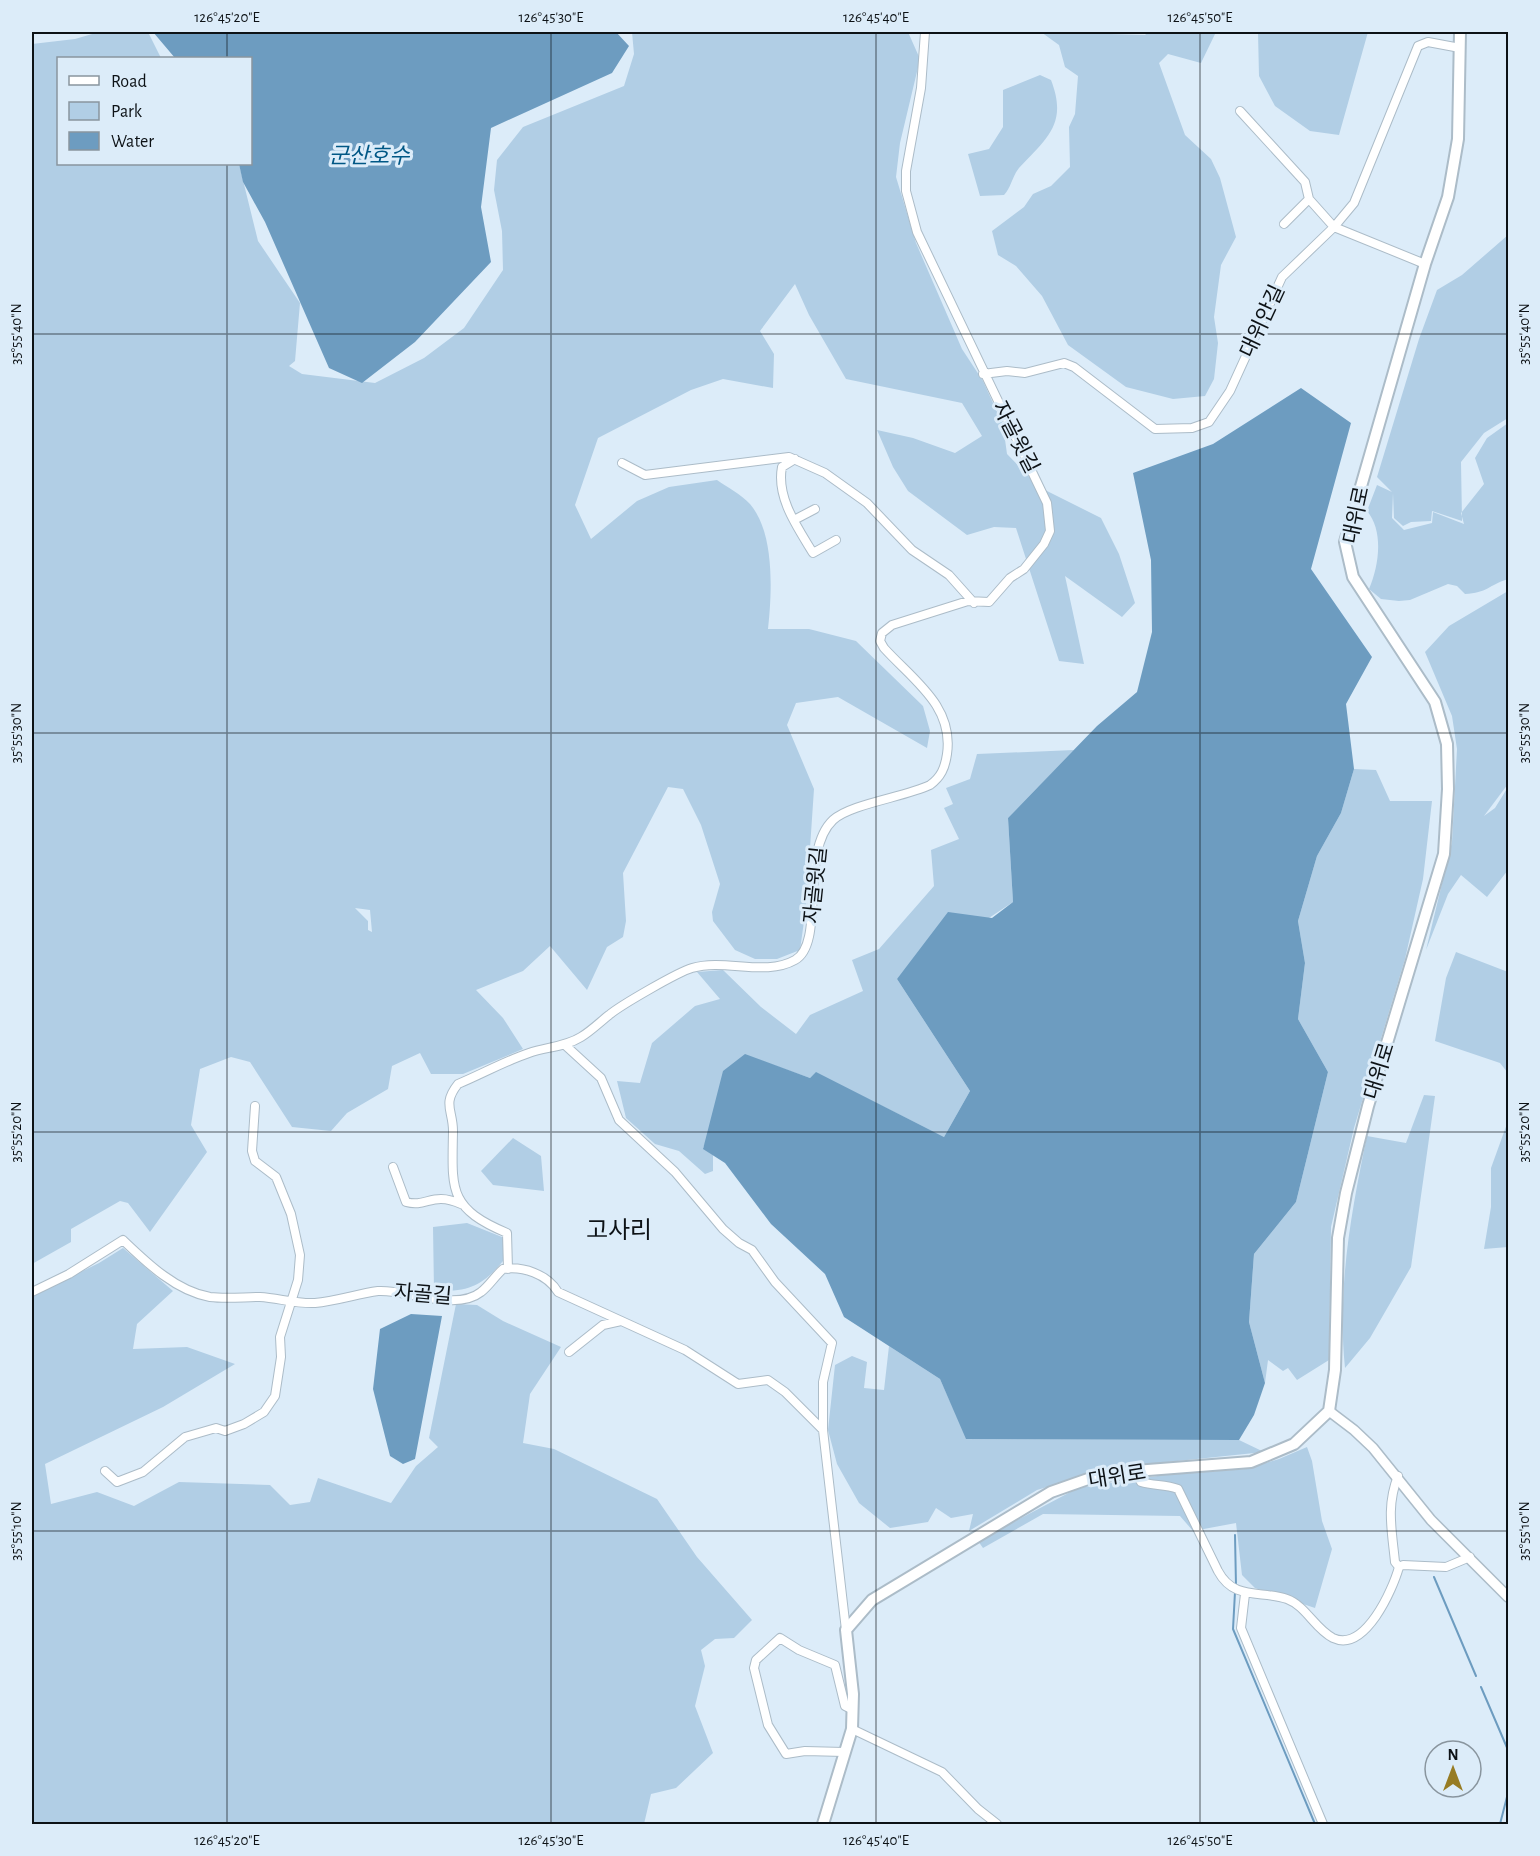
<svg xmlns="http://www.w3.org/2000/svg" width="1540" height="1856" font-family="'Alegreya Sans','Noto Sans KR',sans-serif">
  <rect width="100%" height="100%" fill="#dcecf9"/>
  <!-- green -->
  <path fill="#b1cee5" fill-rule="evenodd" d="M99,32H148L161,58H58V164H239L258,241L300,303L295,361L289,366L302,374L375,383L424,358L464,328L503,270L502,231L494,190L497,160L523,127L624,86L634,54L632,32H908L920,59L900,143L896,177L916,243L962,349L983,381L1003,425L1007,454L1039,487L1101,518L1119,554L1135,603L1122,617L1065,576L1084,664L1059,661L1016,528L994,527L967,535L908,491L893,467L877,430L913,438L955,453L982,436L962,403L846,379L809,315L795,284L760,331L774,354L773,388L723,379L691,390L598,438L575,505L591,539L637,501L669,487L717,480C727,487 742,495 750,504C775,533 772,593 768,629H809L856,641L923,706L930,731L927,748L838,697L796,703L787,725L814,789L806,907L800,950L777,959H755L735,950L713,921L712,912L720,884L701,825L683,789L668,787L623,873L626,921L623,937L607,947L587,990L550,946L523,971L476,990L503,1018L523,1049L463,1074H431L420,1053L392,1066L388,1089L347,1113L331,1131L292,1127L250,1062L231,1057L200,1069L191,1125L207,1152L150,1232L128,1203L120,1201L71,1229V1242L32,1264V44L75,39ZM355,908L370,910L372,932L368,930V921Z
    M1041,32L1145,35L1148,32H1216L1201,63L1168,54L1159,63L1185,135L1211,159L1220,178L1236,237L1221,265L1214,317L1218,343L1214,379L1205,396L1173,399L1126,387L1068,345L1042,296L1016,266L998,255L992,231L1024,207L1033,194L1051,186L1070,167L1069,127L1075,114L1078,76L1065,67L1059,45Z
    M1258,32H1368L1339,135L1310,131L1275,106L1259,76Z
    M1040,75L1051,80C1068,124 1047,138 1019,168C1012,177 1011,188 1004,195L980,196L968,154L989,149L1003,127V90Z
    M1508,235V418L1484,433L1461,462L1462,521L1432,511L1431,521L1411,522L1403,526L1394,518L1393,493L1392,518L1404,530L1432,523L1433,512L1464,524L1461,513L1484,484L1475,458L1487,438L1508,423V579C1489,585 1487,593 1465,594L1457,586L1448,584L1410,600L1399,601L1381,599L1369,589C1379,566 1384,531 1367,511L1377,485L1392,492L1377,477L1419,339L1437,290L1462,275Z
    M1508,591V784L1484,816L1495,808L1508,787V870L1487,897L1461,875L1448,894L1426,950L1452,842L1457,749L1452,716L1425,652L1449,626Z
    M1074,750L1008,818L1013,902L897,979L970,1091L944,1137L816,1073L810,1078L745,1055L703,1148L713,1155V1171L705,1174L679,1151L655,1144L626,1118L617,1081L640,1083L652,1043L695,1006L720,999L697,972L723,970L761,1007L796,1034L810,1015L863,991L852,960L879,949L934,886L931,850L959,839L944,808L953,804L946,788L970,779L977,754Z
    M1354,769L1376,770L1390,801H1432L1423,879L1405,959L1354,1128L1331,1227L1329,1360L1297,1380L1288,1368L1283,1371L1268,1360L1265,1383L1249,1322L1254,1254L1296,1202L1328,1072L1298,1019L1305,963L1298,921L1317,856L1341,813Z
    M1456,952L1508,972V1073L1500,1063L1435,1041L1446,978Z
    M1424,1095L1435,1096L1411,1267L1370,1338L1345,1368C1337,1290 1351,1212 1367,1136L1406,1143Z
    M1508,1121V1247L1484,1249L1491,1207V1168Z
    M513,1138L541,1156L544,1191L493,1185L481,1171Z
    M467,1223L502,1237L508,1255C484,1285 472,1292 434,1291L433,1227Z
    M123,1248L173,1291L137,1324L133,1349L187,1347L235,1364L163,1407L45,1464L51,1504L97,1492L134,1506L179,1482L270,1485L290,1505L310,1502L318,1478L391,1503L416,1466L438,1447L429,1438L456,1304L477,1305L503,1321L561,1347L530,1394L523,1443L554,1449L657,1499L697,1557L752,1620L734,1638L715,1639L701,1650L705,1666L695,1706L713,1753L676,1788L651,1794L644,1824H32V1296L99,1263Z
    M889,1346L940,1379L967,1439L1239,1440L1264,1452L1110,1468L1037,1490L969,1531L973,1514L951,1518L936,1508L928,1522L890,1528L859,1503L837,1464L828,1430L835,1365L852,1356L867,1362L864,1388L884,1390Z
    M1307,1447L1312,1461L1322,1521L1332,1549L1315,1608L1255,1588L1242,1575L1236,1523L1193,1531L1180,1516L1043,1514L983,1548L978,1541L1078,1488L1164,1475L1245,1469L1279,1459Z"/>
  <!-- water -->
  <path fill="#6d9cc0" d="M153,32H616L629,46L612,73L491,128L481,207L491,262L415,342L362,383L329,368L265,222L243,182L239,164H250V58H175Z
    M1301,388L1351,423L1311,569L1372,657L1346,704L1354,769L1341,813L1317,856L1298,921L1305,963L1298,1019L1328,1072L1296,1202L1254,1254L1249,1322L1265,1383L1254,1415L1239,1440L966,1439L940,1379L844,1317L825,1274L771,1224L725,1163L703,1149L723,1071L745,1054L810,1078L816,1072L944,1137L970,1091L897,979L948,912L992,918L1013,902L1008,818L1097,726L1137,692L1152,632L1151,560L1133,473L1213,444Z
    M411,1314L442,1316L415,1459L403,1464L390,1456L373,1389L380,1329Z"/>
  <g fill="none" stroke-linecap="round" stroke-linejoin="round">
    <!-- stream -->
    <path stroke="#6d9cc0" stroke-width="2" d="M1235,1535L1236,1586
      M1434,1577L1476,1676
      M1235,1592L1233,1629L1315,1824
      M1481,1687L1508,1750
      M1500,1824L1508,1793"/>
    <defs>
      <path id="minor" d="M1240,111L1305,182L1309,199L1334,227L1425,264
        M1284,224L1309,199
        M983,374L1007,371L1025,373L1064,363L1074,367L1155,429L1192,428L1209,422L1230,391L1282,277L1334,227L1354,203L1418,46L1428,42L1460,48
        M795,459L782,467C776,498 798,528 813,553L836,540
        M622,463L645,475L789,457L825,473L867,503L912,550L949,575L974,603
        M794,520L815,509
        M565,1045L601,1078L619,1120L675,1172L723,1229L739,1243L752,1250L775,1282L832,1343L823,1382V1430L846,1630
        M393,1167L406,1202C427,1208 432,1191 461,1204
        M508,1269L507,1233C448,1208 452,1190 453,1131C453,1110 442,1104 458,1084C482,1074 505,1061 529,1053C546,1047 565,1047 581,1037C591,1031 600,1022 609,1015C621,1005 678,972 692,968C725,958 765,977 795,960C826,943 799,852 833,820C850,804 905,797 930,785C941,777 945,768 947,754C954,706 913,680 884,648L880,641L882,633L892,625L968,601L989,602L1010,578L1024,569L1044,544L1050,531L1047,503L917,232L906,191V171L921,88L925,32
        M32,1292L69,1274L123,1240C147,1263 176,1291 210,1297C226,1299 244,1297 260,1297C278,1298 296,1304 315,1303C336,1301 357,1294 378,1291C406,1289 456,1312 481,1292C489,1286 495,1276 503,1269C523,1266 547,1274 558,1292L685,1350L738,1384L768,1380L785,1392L823,1430
        M569,1352L603,1325L621,1321
        M105,1471L117,1482L143,1472L185,1437L216,1428L225,1431L244,1424L264,1412L275,1396L281,1357L280,1337L298,1280L300,1255L291,1214L276,1177L255,1161L252,1151L255,1106
        M1135,1471L1141,1482C1154,1486 1165,1484 1178,1489L1218,1571C1234,1601 1261,1590 1287,1599C1306,1606 1315,1629 1333,1638C1365,1653 1393,1589 1399,1567L1403,1565L1446,1567L1470,1557
        M1398,1476C1386,1506 1392,1531 1395,1562L1399,1567
        M1245,1594L1241,1628L1323,1824
        M852,1729L942,1772L978,1809L997,1824
        M844,1752L805,1751L786,1754L768,1725L754,1668L756,1660L780,1638L799,1650L835,1665L845,1706L851,1709"/>
      <path id="tertiary" d="M1329,1411L1354,1430L1373,1448L1431,1520L1508,1597"/>
      <path id="secondary" d="M823,1824L852,1729L853,1694L846,1630L872,1600L1051,1492L1088,1479L1135,1471L1251,1462L1294,1444L1329,1411L1335,1370L1338,1238L1346,1193L1368,1106L1444,854L1448,789L1447,744L1435,702L1353,577L1345,542L1425,264L1448,197L1458,139L1460,32"/>
    </defs>
    <!-- minor casing -->
    <use href="#minor" stroke="#acbcc8" stroke-width="10"/>
    <!-- tertiary casing -->
    <use href="#tertiary" stroke="#acbcc8" stroke-width="12"/>
    <!-- secondary casing -->
    <use href="#secondary" stroke="#acbcc8" stroke-width="14"/>
    <!-- minor -->
    <use href="#minor" stroke="#fff" stroke-width="8"/>
    <!-- tertiary -->
    <use href="#tertiary" stroke="#fff" stroke-width="9"/>
    <!-- secondary -->
    <use href="#secondary" stroke="#fff" stroke-width="10"/>
  </g>
  <!-- ticks -->
  <path fill="none" stroke="#0d1216" stroke-width="1.5" stroke-opacity="0.45" d="M227,32V58M551,32V1824M876,32V1824M1200,32V1824M227,164V1824M32,334H1508M32,733H1508M32,1132H1508M32,1531H1508"/>
  <g text-anchor="middle" stroke-width="6" stroke-linejoin="round" paint-order="stroke">
    <!-- street labels -->
    <g font-size="21" fill="#0d1216" stroke="#dcecf9">
      <text transform="translate(1262 321) rotate(-65)" y="7">대위안길</text>
      <text transform="translate(1016 437) rotate(63)" y="7">자골윗길</text>
      <text transform="translate(1356 515) rotate(-78)" y="7">대위로</text>
      <text transform="translate(815 885) rotate(-84)" y="7">자골윗길</text>
      <text transform="translate(1379 1071) rotate(-73)" y="7">대위로</text>
      <text transform="translate(423 1294) rotate(5)" y="7">자골길</text>
      <text transform="translate(1117 1476) rotate(-9)" y="7">대위로</text>
    </g>
    <!-- water labels -->
    <g font-size="22" font-style="italic" fill="#005785" stroke="#dcecf9">
      <text x="369" y="163">군산호수</text>
    </g>
    <!-- quarter labels -->
    <g font-size="24" fill="#0d1216" stroke="#dcecf9">
      <text x="619" y="1238">고사리</text>
    </g>
  </g>
  <!-- border -->
  <rect width="1540" height="1856" fill="none" stroke="#dcecf9" stroke-width="66"/>
  <!-- legend -->
  <rect x="57" y="57" width="195" height="108" fill="#dcecf9" stroke="#89959e" stroke-width="1.5"/>
  <rect x="69" y="76" width="30" height="9" fill="#ffffff" stroke="#89959e" stroke-width="1.5"/>
  <text x="111" y="87" font-size="18" fill="#0d1216">Road</text>
  <rect x="69" y="102" width="30" height="18" fill="#b1cee5" stroke="#89959e" stroke-width="1.5"/>
  <text x="111" y="117" font-size="18" fill="#0d1216">Park</text>
  <rect x="69" y="132" width="30" height="18" fill="#6d9cc0" stroke="#89959e" stroke-width="1.5"/>
  <text x="111" y="147" font-size="18" fill="#0d1216">Water</text>
  <!-- north arrow -->
  <g transform="translate(1453 1769)"><circle r="28" fill="#dcecf9" stroke="#89959e" stroke-width="1.5"/>
  <path d="M0-4.5L10 22L0 15L-10 22Z" fill="#977c24"/>
  <text y="-9" font-size="16" font-weight="bold" text-anchor="middle" fill="#0d1216">N</text>
  </g>
  <rect x="33" y="33" width="1474" height="1790" fill="none" stroke="#0d1216" stroke-width="2"/>
  <g font-size="15" text-anchor="middle" fill="#0d1216">
    <text x="227" y="22">126°45'20"E</text>
    <text x="551" y="22">126°45'30"E</text>
    <text x="876" y="22">126°45'40"E</text>
    <text x="1200" y="22">126°45'50"E</text>
    <text transform="translate(16 334) rotate(-90)" y="5">35°55'40"N</text>
    <text transform="translate(1524 334) rotate(-90)" y="5">35°55'40"N</text>
    <text transform="translate(16 733) rotate(-90)" y="5">35°55'30"N</text>
    <text transform="translate(1524 733) rotate(-90)" y="5">35°55'30"N</text>
    <text transform="translate(16 1132) rotate(-90)" y="5">35°55'20"N</text>
    <text transform="translate(1524 1132) rotate(-90)" y="5">35°55'20"N</text>
    <text transform="translate(16 1531) rotate(-90)" y="5">35°55'10"N</text>
    <text transform="translate(1524 1531) rotate(-90)" y="5">35°55'10"N</text>
    <text x="227" y="1845">126°45'20"E</text>
    <text x="551" y="1845">126°45'30"E</text>
    <text x="876" y="1845">126°45'40"E</text>
    <text x="1200" y="1845">126°45'50"E</text>
  </g>
</svg>
